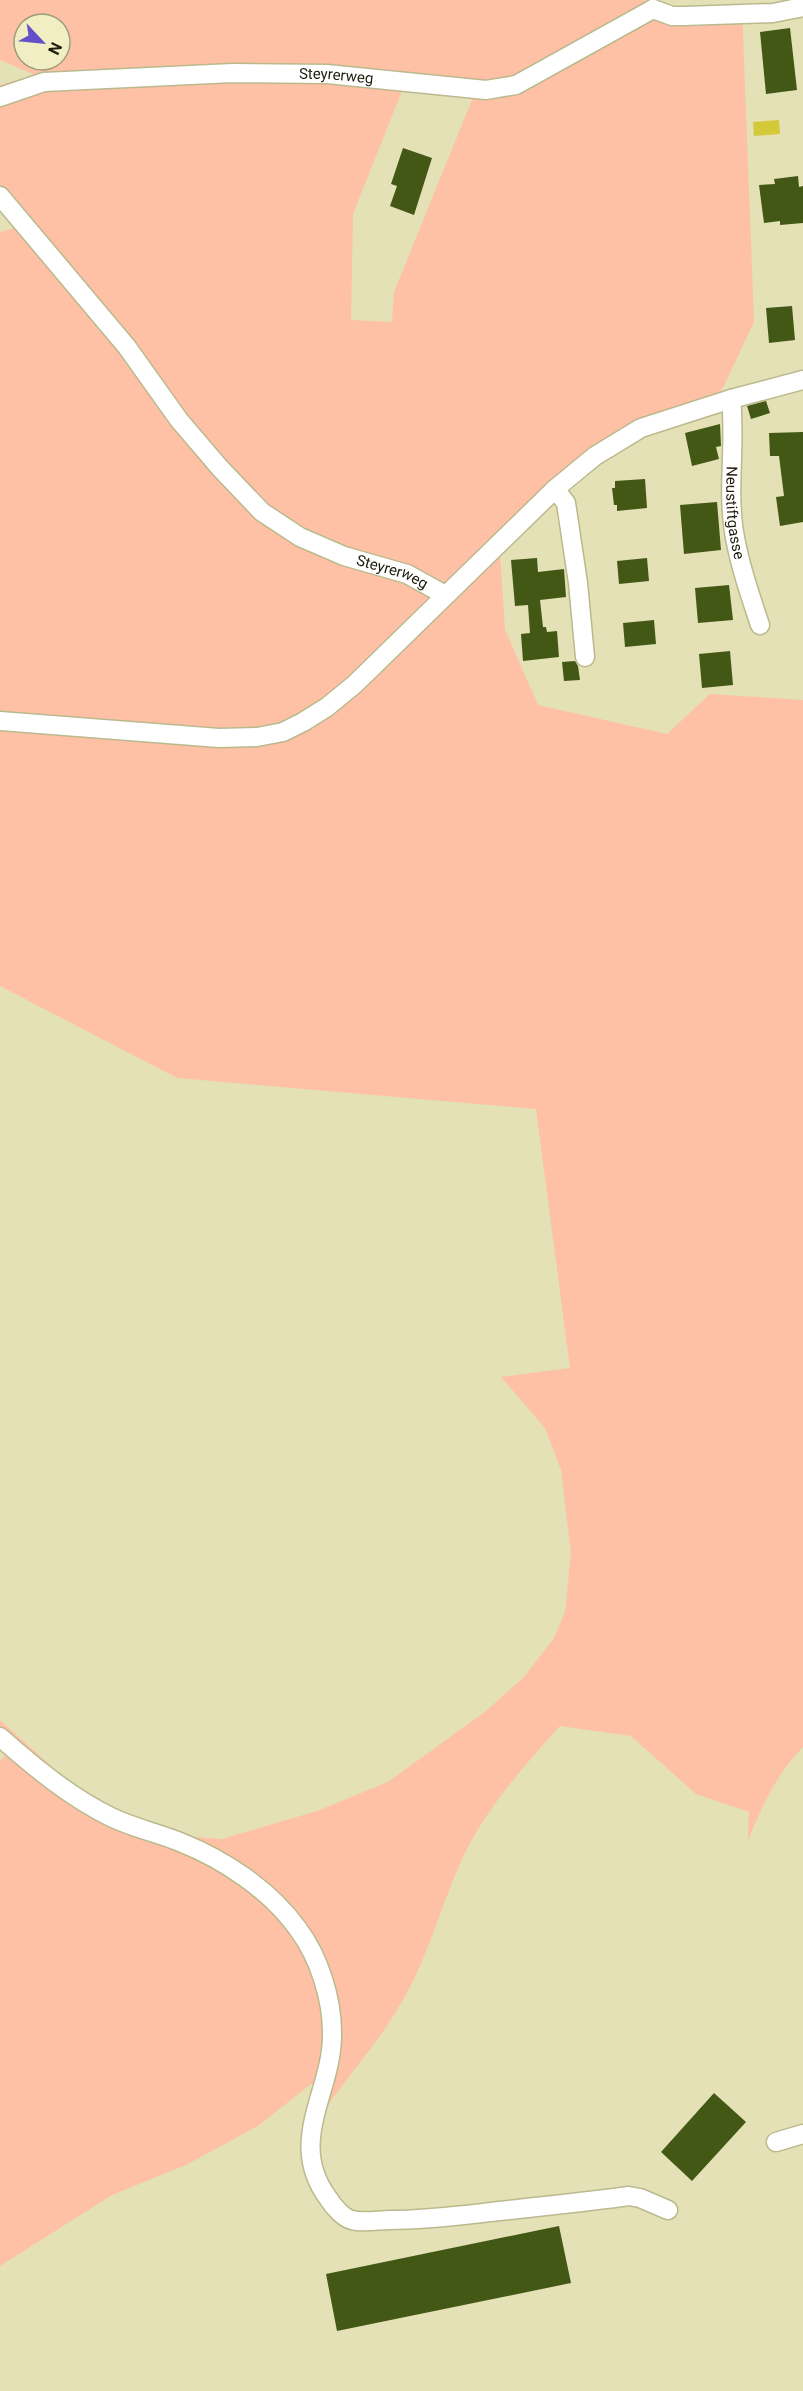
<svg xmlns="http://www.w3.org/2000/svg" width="803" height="2391" font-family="Roboto,sans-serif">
  <rect width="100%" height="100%" fill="#e3e1b5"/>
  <!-- green -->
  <path fill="#fec1a6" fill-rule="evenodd" d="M0,0H642L665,4L685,10L742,9L754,322L711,413L645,436L576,480L500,554L505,630L538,705L667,734L710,694L803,700V1747C776,1774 763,1805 748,1840L749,1812L696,1794L631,1736L560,1726C522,1768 481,1814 459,1866C438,1914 426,1964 398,2008C383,2034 363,2058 345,2082C335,2095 321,2112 317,2129C310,2155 323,2191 345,2205L334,2218C326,2207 316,2195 310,2182C297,2152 307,2117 317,2088L311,2084L258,2126L186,2165L112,2195L0,2266V1761L8,1753L0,1745V1720L81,1793L108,1810L180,1836L222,1839L317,1811L388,1782L486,1711L524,1677L554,1638L565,1612L571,1553L561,1470L545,1428L501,1377L570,1368L536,1109L177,1078L0,986V232L18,227L0,203V85L35,75L0,60ZM24,24H60V60H24ZM404,86L474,95L394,292L392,322L351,320L353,214Z"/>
  <!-- water -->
  <path fill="#d4ca39" d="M779,120L780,134L754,136L753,122Z"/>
  <!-- building -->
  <path fill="#435815" d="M790,28L797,90L766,94L760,32Z
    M403,148L432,158L414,215L390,206L397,186L391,184Z
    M798,176L799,187L803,186V223L780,225V221L764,223L759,185L775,184L774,179Z
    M792,306L795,340L769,343L766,308Z
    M766,401L770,413L751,419L747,406Z
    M720,424L721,446L716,447L719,459L692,466L685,433Z
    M803,432V522L780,526L776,497L784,496L779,456H770L769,433Z
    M645,479L647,508L617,511V505H614L612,488H615V481Z
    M717,502L721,550L684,554L680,505Z
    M537,558L538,572L564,569L566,597L540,600L543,627H546L547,632L557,631L559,657L523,661L521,634L530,633L528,605L515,606L511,560Z
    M647,558L649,581L619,584L617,561Z
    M729,585L733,620L698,623L695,588Z
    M654,620L656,644L625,647L623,623Z
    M730,651L733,685L702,688L699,654Z
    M575,661L578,666L580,680L564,681L562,662Z
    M714,2093L746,2122L692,2181L661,2152Z
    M559,2226L571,2283L337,2331L326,2274Z"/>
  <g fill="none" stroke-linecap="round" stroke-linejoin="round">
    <defs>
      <g id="street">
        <path d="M653,9L672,16H684L773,13L803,7"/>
        <path id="s1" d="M0,97L44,82L233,73L327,74L486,90L516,85L653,9"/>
        <path id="s2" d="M0,196L127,347L179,420L220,468L262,512L300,537L344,556L407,574L445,595"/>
        <path id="s3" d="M731,399C736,443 727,488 734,532C739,563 750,595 760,625"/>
        <path d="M555,489L566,503L578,583L585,657"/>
        <path d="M0,721L219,738L257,737L283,732L303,722L327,707L355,684L555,489L595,456L641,428L731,399L803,380"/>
        <path d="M0,1737C34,1767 71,1798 113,1818C134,1828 158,1833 180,1842C225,1860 270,1890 298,1929C319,1957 332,1998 332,2033C333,2092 286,2141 328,2198C333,2206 343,2218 352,2220C363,2223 379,2220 390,2220C427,2220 464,2215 500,2211C543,2206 586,2202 629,2196L640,2198L668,2210"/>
        <path d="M776,2142L803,2134"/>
      </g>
    </defs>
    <!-- street casing -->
    <use href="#street" stroke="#bbb98e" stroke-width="21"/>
    <!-- street -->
    <use href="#street" stroke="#fff" stroke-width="18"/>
  </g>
  <g text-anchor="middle" stroke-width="6" stroke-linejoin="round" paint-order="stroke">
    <!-- street labels -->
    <g font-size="15" fill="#1f1e0e" stroke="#f0eec2">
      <text dy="5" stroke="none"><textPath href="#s1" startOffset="339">Steyrerweg</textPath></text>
      <text dy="5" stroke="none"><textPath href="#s3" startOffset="114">Neustiftgasse</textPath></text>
      <text dy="5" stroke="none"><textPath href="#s2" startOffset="555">Steyrerweg</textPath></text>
    </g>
  </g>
  <!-- north arrow -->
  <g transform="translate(42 42) rotate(116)"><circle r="28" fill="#f0eec2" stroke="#9c9b7a" stroke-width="1.5"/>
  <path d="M0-4.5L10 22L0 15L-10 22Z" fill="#6351ca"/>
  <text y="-9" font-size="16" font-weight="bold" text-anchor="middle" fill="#1f1e0e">N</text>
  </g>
</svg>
